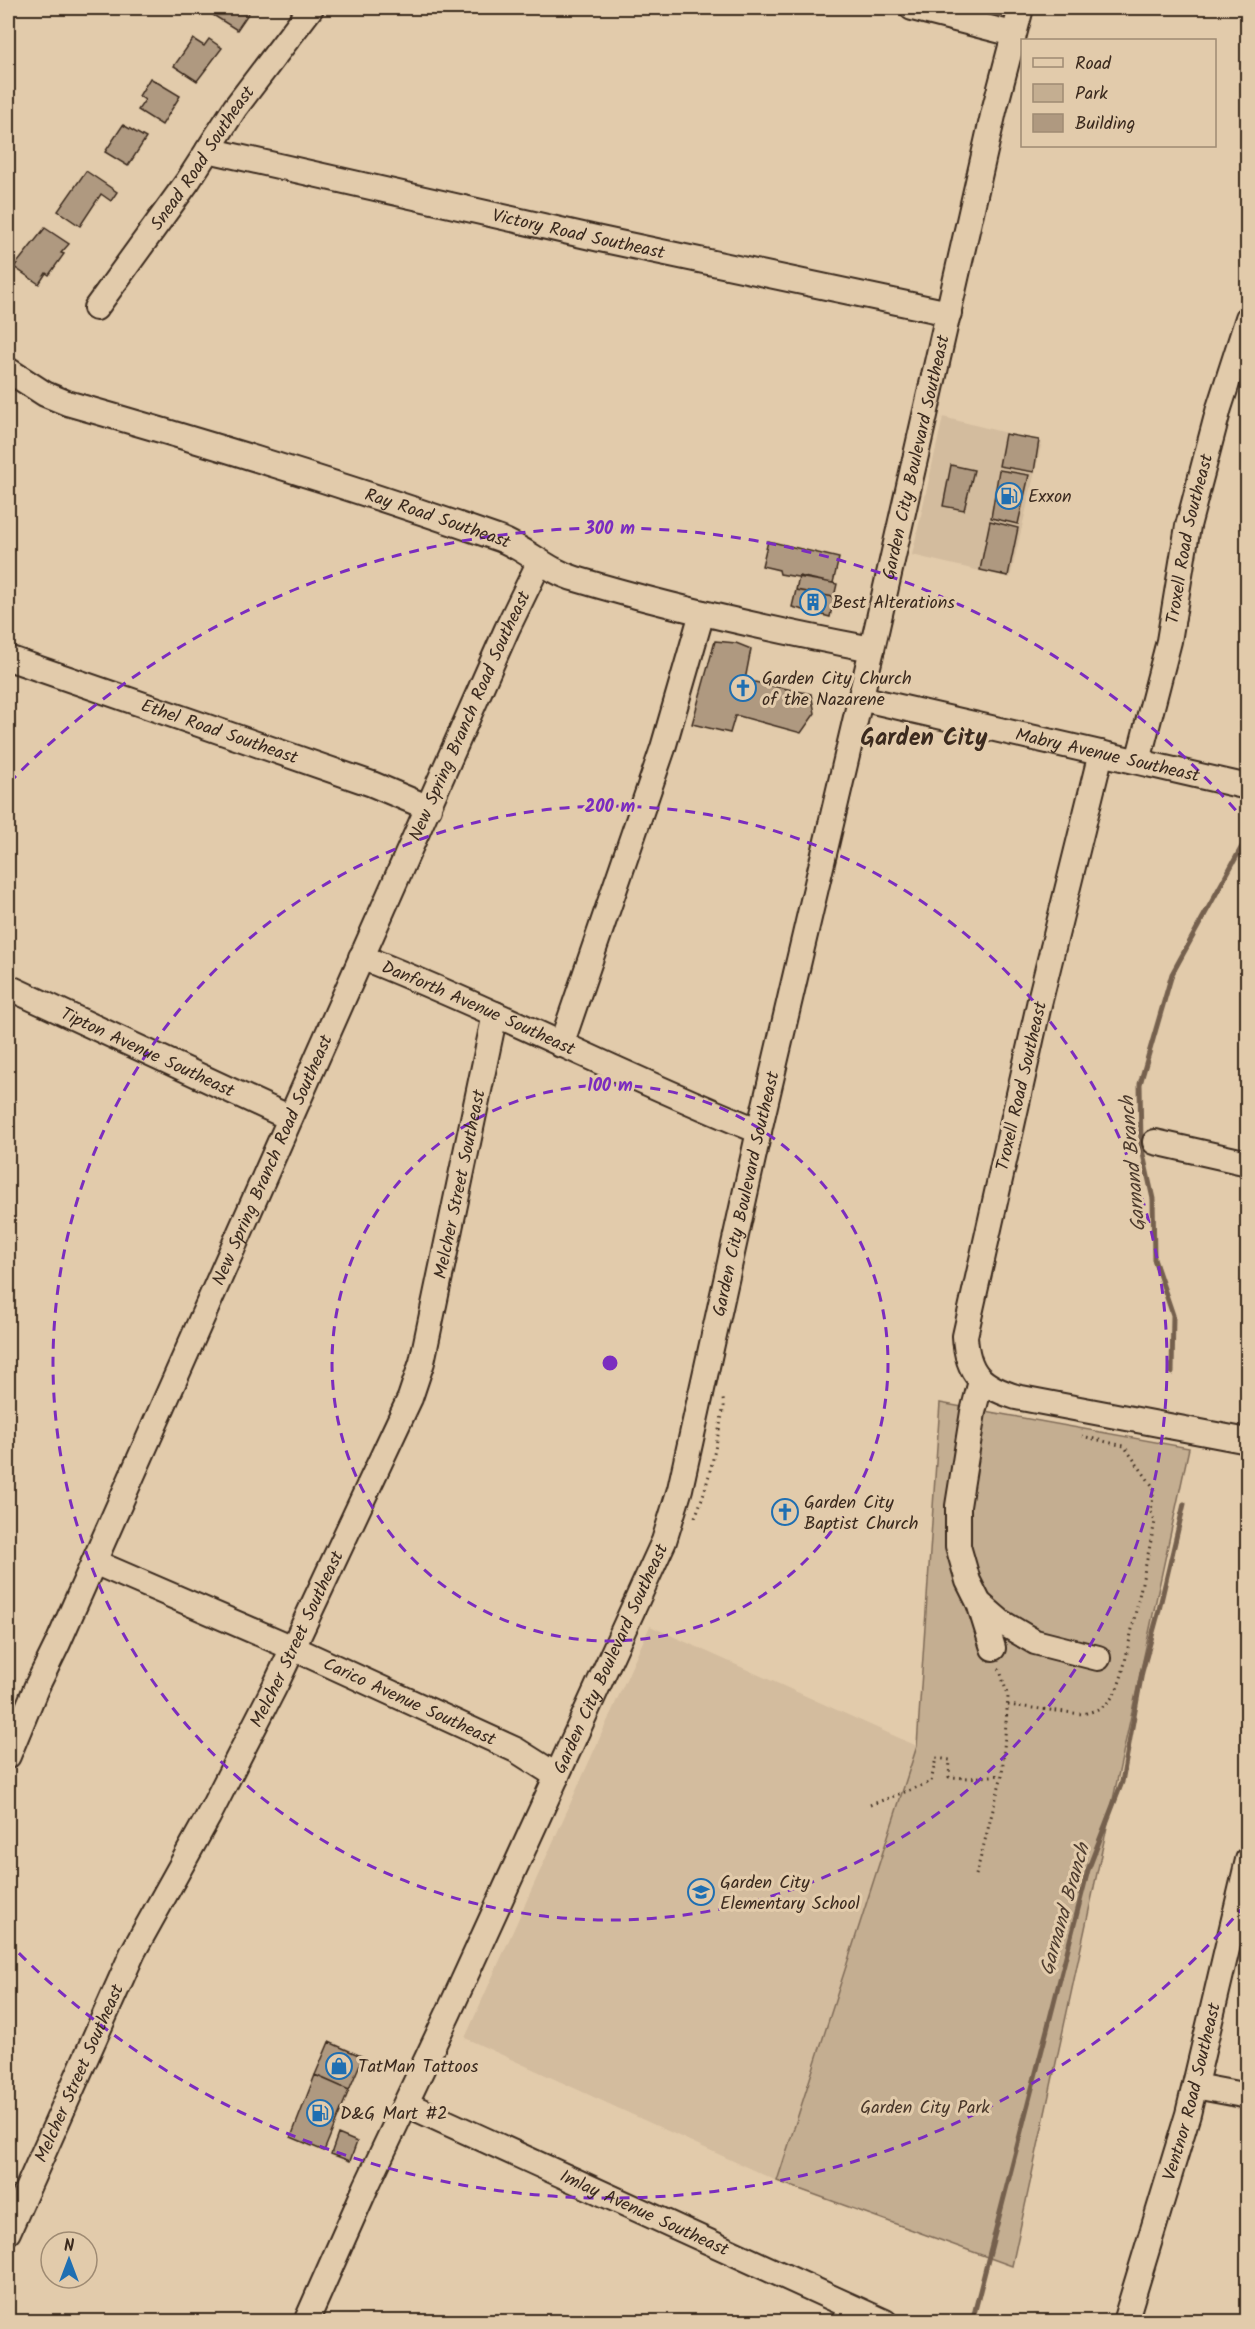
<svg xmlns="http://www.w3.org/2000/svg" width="1255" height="2329" font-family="Kalam,sans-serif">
  <rect width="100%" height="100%" fill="#e2cbab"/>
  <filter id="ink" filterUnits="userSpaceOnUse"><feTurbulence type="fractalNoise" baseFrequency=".0167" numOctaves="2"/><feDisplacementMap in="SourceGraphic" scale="12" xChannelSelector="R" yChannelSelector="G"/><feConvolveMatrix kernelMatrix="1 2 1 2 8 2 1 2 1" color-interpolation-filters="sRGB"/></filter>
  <g filter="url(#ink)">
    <!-- built -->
    <path fill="#d3bc9e" d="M943,417L1042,442L1010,578L912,555Z
      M650,1626L917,1746L777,2181L465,2038Z"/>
    <!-- green -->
    <path fill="#c4ae91" stroke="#806c58" stroke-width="1.5" d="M940,1403L1189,1448L1012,2266L777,2181L917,1746Z"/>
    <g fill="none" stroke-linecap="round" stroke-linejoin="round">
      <!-- stream -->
      <path stroke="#74614e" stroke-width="5" d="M1172,1373L1173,1315L1154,1259L1153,1199L1141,1145L1140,1084L1172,974L1245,841L1248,829
        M972,2322L1088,1870L1122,1782L1142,1672L1158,1614L1184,1504"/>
    </g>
    <!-- building -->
    <path fill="#af9980" stroke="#3b2a1e" stroke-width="1.5" d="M218,8H252L237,30L213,15Z
      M193,39L204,46L209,39L222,48L197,81L174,66Z
      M150,78L180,96L162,125L138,110L145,100L139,96Z
      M123,125L146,138L128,166L105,152Z
      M86,171L117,192L111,201L101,194L80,226L58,211Z
      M45,228L69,244L61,253L64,254L49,275L46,273L39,284L14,267Z
      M1005,434L1039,440L1034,472L999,466Z
      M951,465L974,470L964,510L943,506Z
      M999,470L1029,475L1018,524L991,518Z
      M990,521L1018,528L1008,576L980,570Z
      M768,541L839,558L833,583L780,574L779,570L762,566Z
      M799,576L837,584L834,597L796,590Z
      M796,590L834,597L830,617L792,607Z
      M715,641L736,643L751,649L745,680L811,694L815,713L801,733L739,716H735L730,733L692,724Z
      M329,2042L363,2057L349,2090L315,2075Z
      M315,2075L349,2090L324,2151L291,2137Z
      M338,2134L357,2142L350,2161L331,2154Z"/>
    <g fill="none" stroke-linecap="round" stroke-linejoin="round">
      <defs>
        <g id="minor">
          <path d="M912,8L1013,34"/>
          <path id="s1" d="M208,150L600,239L949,313"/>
          <path id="s2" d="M96,308L188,181L235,108L311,8"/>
          <path id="s3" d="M8,370L45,394L67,403C212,444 357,489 500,539C527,549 547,571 576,579C673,608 772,630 872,649"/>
          <path id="s4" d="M8,658L372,784L429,808"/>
          <path id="s5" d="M860,698L1248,787"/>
          <path d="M1101,753L1040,1000L965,1336C967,1374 981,1386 1016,1397L1248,1441"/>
          <path id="s6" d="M1138,761L1169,641L1188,526L1219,408L1248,318"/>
          <path id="s7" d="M361,957C496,1010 625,1077 759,1131"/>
          <path id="s8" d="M8,987L290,1118"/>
          <path d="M561,1045L663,748L702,613"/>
          <path d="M1155,1142L1248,1163"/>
          <path d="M981,1381L973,1412L958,1506V1546L968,1581L979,1603L1001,1622L1035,1642L1098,1658"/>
          <path id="s9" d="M94,1562L293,1648L516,1750L557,1776"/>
          <path d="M979,1603L993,1648"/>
          <path id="s10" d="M8,1756L36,1688L58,1643L507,629L539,563"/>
          <path d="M1195,2086L1248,2096"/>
          <path id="s11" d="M406,2104L885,2322"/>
          <path id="s12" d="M8,2232L133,1952L208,1817L276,1684L410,1398L422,1362L495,1014"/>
          <path id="s13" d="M306,2322L366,2187L449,2012L664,1541L680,1489L759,1131L872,649L994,111L1021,8"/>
          <path id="s14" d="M1125,2322L1188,2114L1248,1860"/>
        </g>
      </defs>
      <!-- minor casing -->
      <use href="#minor" stroke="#3b2a1e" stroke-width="28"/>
      <!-- path -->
      <path stroke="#3b2a1e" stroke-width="3" stroke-dasharray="1.5 4.5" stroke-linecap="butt" d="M695,1517C710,1482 716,1443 724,1406L723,1399
        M1008,1705L1082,1714C1109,1709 1116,1696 1123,1671L1155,1522L1151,1512L1154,1488L1124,1446L1082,1436
        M870,1805L931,1782L936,1758L950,1760L949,1777L969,1778L1002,1775
        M976,1875L1002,1775L1008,1697L999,1667"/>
      <!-- minor -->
      <use href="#minor" stroke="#e2cbab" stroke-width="24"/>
    </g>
  </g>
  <!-- distance rings -->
  <g fill="none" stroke="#7b2cbf" stroke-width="3" stroke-dasharray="10 8">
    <circle cx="610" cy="1363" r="278"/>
    <circle cx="610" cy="1363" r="557"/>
    <path d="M1245 1905A835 835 0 0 1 9 1943M9 783A835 835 0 0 1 1245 821"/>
  </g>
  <!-- icons -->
  <defs>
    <symbol id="fuel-ring" viewBox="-11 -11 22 22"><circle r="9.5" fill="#e2cbab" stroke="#1f6fb2" stroke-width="1.5"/><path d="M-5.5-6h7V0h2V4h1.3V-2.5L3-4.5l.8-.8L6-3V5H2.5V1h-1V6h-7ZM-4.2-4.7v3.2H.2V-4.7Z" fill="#1f6fb2"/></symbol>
    <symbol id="building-ring" viewBox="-11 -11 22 22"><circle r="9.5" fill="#e2cbab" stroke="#1f6fb2" stroke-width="1.5"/><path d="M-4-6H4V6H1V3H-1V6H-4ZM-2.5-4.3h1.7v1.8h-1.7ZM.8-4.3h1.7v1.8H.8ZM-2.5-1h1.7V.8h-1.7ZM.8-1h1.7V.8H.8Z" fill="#1f6fb2"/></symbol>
    <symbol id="church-ring" viewBox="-11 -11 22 22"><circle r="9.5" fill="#e2cbab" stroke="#1f6fb2" stroke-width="1.5"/><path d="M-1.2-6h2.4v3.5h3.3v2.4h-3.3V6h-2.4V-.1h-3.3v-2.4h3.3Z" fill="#1f6fb2"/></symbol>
    <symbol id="school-ring" viewBox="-11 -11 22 22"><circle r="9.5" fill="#e2cbab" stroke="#1f6fb2" stroke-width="1.5"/><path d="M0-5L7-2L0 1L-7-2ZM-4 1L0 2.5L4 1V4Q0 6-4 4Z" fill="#1f6fb2"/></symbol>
    <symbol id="shop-ring" viewBox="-11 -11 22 22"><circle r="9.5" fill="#e2cbab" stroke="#1f6fb2" stroke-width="1.5"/><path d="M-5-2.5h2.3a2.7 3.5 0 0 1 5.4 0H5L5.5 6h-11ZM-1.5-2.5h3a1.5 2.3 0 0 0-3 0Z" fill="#1f6fb2"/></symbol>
  </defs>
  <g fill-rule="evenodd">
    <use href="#fuel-ring" x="994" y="481" width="30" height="30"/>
    <use href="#building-ring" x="798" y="587" width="30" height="30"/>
    <use href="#church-ring" x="728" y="673" width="30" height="30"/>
    <use href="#church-ring" x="770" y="1497" width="30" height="30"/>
    <use href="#school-ring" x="686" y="1877" width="30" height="30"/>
    <use href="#shop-ring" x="324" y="2051" width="30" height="30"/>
    <use href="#fuel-ring" x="305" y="2098" width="30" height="30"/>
  </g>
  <g text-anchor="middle" stroke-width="6" stroke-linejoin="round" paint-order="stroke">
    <!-- street labels -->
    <g font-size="18" fill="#3b2a1e" stroke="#e2cbab">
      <text dy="6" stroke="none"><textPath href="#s2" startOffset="184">Snead Road Southeast</textPath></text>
      <text dy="6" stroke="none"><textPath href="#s1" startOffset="380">Victory Road Southeast</textPath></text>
      <text dy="6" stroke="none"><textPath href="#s13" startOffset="1972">Garden City Boulevard Southeast</textPath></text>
      <text dy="6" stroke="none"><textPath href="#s3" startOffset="456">Ray Road Southeast</textPath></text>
      <text dy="6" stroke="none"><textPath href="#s6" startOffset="228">Troxell Road Southeast</textPath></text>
      <text dy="6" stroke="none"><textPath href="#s10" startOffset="1138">New Spring Branch Road Southeast</textPath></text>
      <text dy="6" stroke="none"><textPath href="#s4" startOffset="224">Ethel Road Southeast</textPath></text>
      <text dy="6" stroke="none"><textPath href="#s5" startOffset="254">Mabry Avenue Southeast</textPath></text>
      <text dy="6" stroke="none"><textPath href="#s7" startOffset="128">Danforth Avenue Southeast</textPath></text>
      <text dy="6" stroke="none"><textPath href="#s8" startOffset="154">Tipton Avenue Southeast</textPath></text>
      <text transform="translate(1021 1086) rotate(-77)" y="6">Troxell Road Southeast</text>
      <text dy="6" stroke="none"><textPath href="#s10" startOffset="652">New Spring Branch Road Southeast</textPath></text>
      <text dy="6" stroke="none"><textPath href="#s12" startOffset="1146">Melcher Street Southeast</textPath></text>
      <text dy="6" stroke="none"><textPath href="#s13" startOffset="1216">Garden City Boulevard Southeast</textPath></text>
      <text dy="6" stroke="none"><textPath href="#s12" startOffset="660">Melcher Street Southeast</textPath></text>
      <text dy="6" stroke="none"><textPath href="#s13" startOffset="730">Garden City Boulevard Southeast</textPath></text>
      <text dy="6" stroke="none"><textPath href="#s9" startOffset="345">Carico Avenue Southeast</textPath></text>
      <text dy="6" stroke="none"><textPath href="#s12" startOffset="174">Melcher Street Southeast</textPath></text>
      <text dy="6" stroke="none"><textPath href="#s14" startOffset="240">Ventnor Road Southeast</textPath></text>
      <text dy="6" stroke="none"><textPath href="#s11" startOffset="262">Imlay Avenue Southeast</textPath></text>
    </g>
    <!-- poi labels -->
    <g font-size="18" fill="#3b2a1e" stroke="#e2cbab" text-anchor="start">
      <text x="1028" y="502">Exxon</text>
      <text x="832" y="608">Best Alterations</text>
      <text x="762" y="684">Garden City Church<tspan x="762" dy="21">of the Nazarene</tspan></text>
      <text x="804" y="1508">Garden City<tspan x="804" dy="21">Baptist Church</tspan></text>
      <text x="720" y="1888">Garden City<tspan x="720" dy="21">Elementary School</tspan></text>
      <text x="358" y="2072">TatMan Tattoos</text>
      <text x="340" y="2119">D&amp;G Mart #2</text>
    </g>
    <!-- park labels -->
    <g font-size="18" fill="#49372a" stroke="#e2cbab">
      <text x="925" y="2113">Garden City Park</text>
    </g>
    <!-- water labels -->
    <g font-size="20" font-style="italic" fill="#4e3c2e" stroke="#e2cbab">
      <text transform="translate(1132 1164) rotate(-95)" y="7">Garnand Branch</text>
      <text transform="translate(1064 1909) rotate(-74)" y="7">Garnand Branch</text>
    </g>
    <!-- district labels -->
    <g font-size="24" font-weight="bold" fill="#3b2a1e" stroke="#e2cbab">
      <text x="924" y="745">Garden City</text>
    </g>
  </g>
  <circle cx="610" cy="1363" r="9" fill="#7b2cbf" stroke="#e2cbab" stroke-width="3"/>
  <g font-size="18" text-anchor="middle" font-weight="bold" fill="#7b2cbf" stroke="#e2cbab" stroke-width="6" stroke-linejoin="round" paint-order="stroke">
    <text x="610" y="534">300 m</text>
    <text x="610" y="812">200 m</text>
    <text x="610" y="1091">100 m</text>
  </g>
  <!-- margin -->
  <rect width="1255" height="2329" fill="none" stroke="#e2cbab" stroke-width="30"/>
  <rect x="15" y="15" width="1225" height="2299" fill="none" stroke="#3b2a1e" stroke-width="2" filter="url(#ink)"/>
  <!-- legend -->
  <rect x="1021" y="39" width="195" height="108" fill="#e2cbab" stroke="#9f8b73" stroke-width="1.5"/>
  <rect x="1033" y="58" width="30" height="9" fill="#e2cbab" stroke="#9f8b73" stroke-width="1.5"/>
  <text x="1075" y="69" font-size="18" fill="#3b2a1e">Road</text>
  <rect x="1033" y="84" width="30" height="18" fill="#c4ae91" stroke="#9f8b73" stroke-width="1.5"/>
  <text x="1075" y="99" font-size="18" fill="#3b2a1e">Park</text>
  <rect x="1033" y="114" width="30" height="18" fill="#af9980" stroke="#9f8b73" stroke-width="1.5"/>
  <text x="1075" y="129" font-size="18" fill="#3b2a1e">Building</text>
  <!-- north arrow -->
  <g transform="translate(69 2260)"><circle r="28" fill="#e2cbab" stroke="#9f8b73" stroke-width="1.5"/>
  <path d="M0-4.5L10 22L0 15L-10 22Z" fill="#1f6fb2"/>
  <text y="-9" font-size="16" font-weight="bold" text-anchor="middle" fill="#3b2a1e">N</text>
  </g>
</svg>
